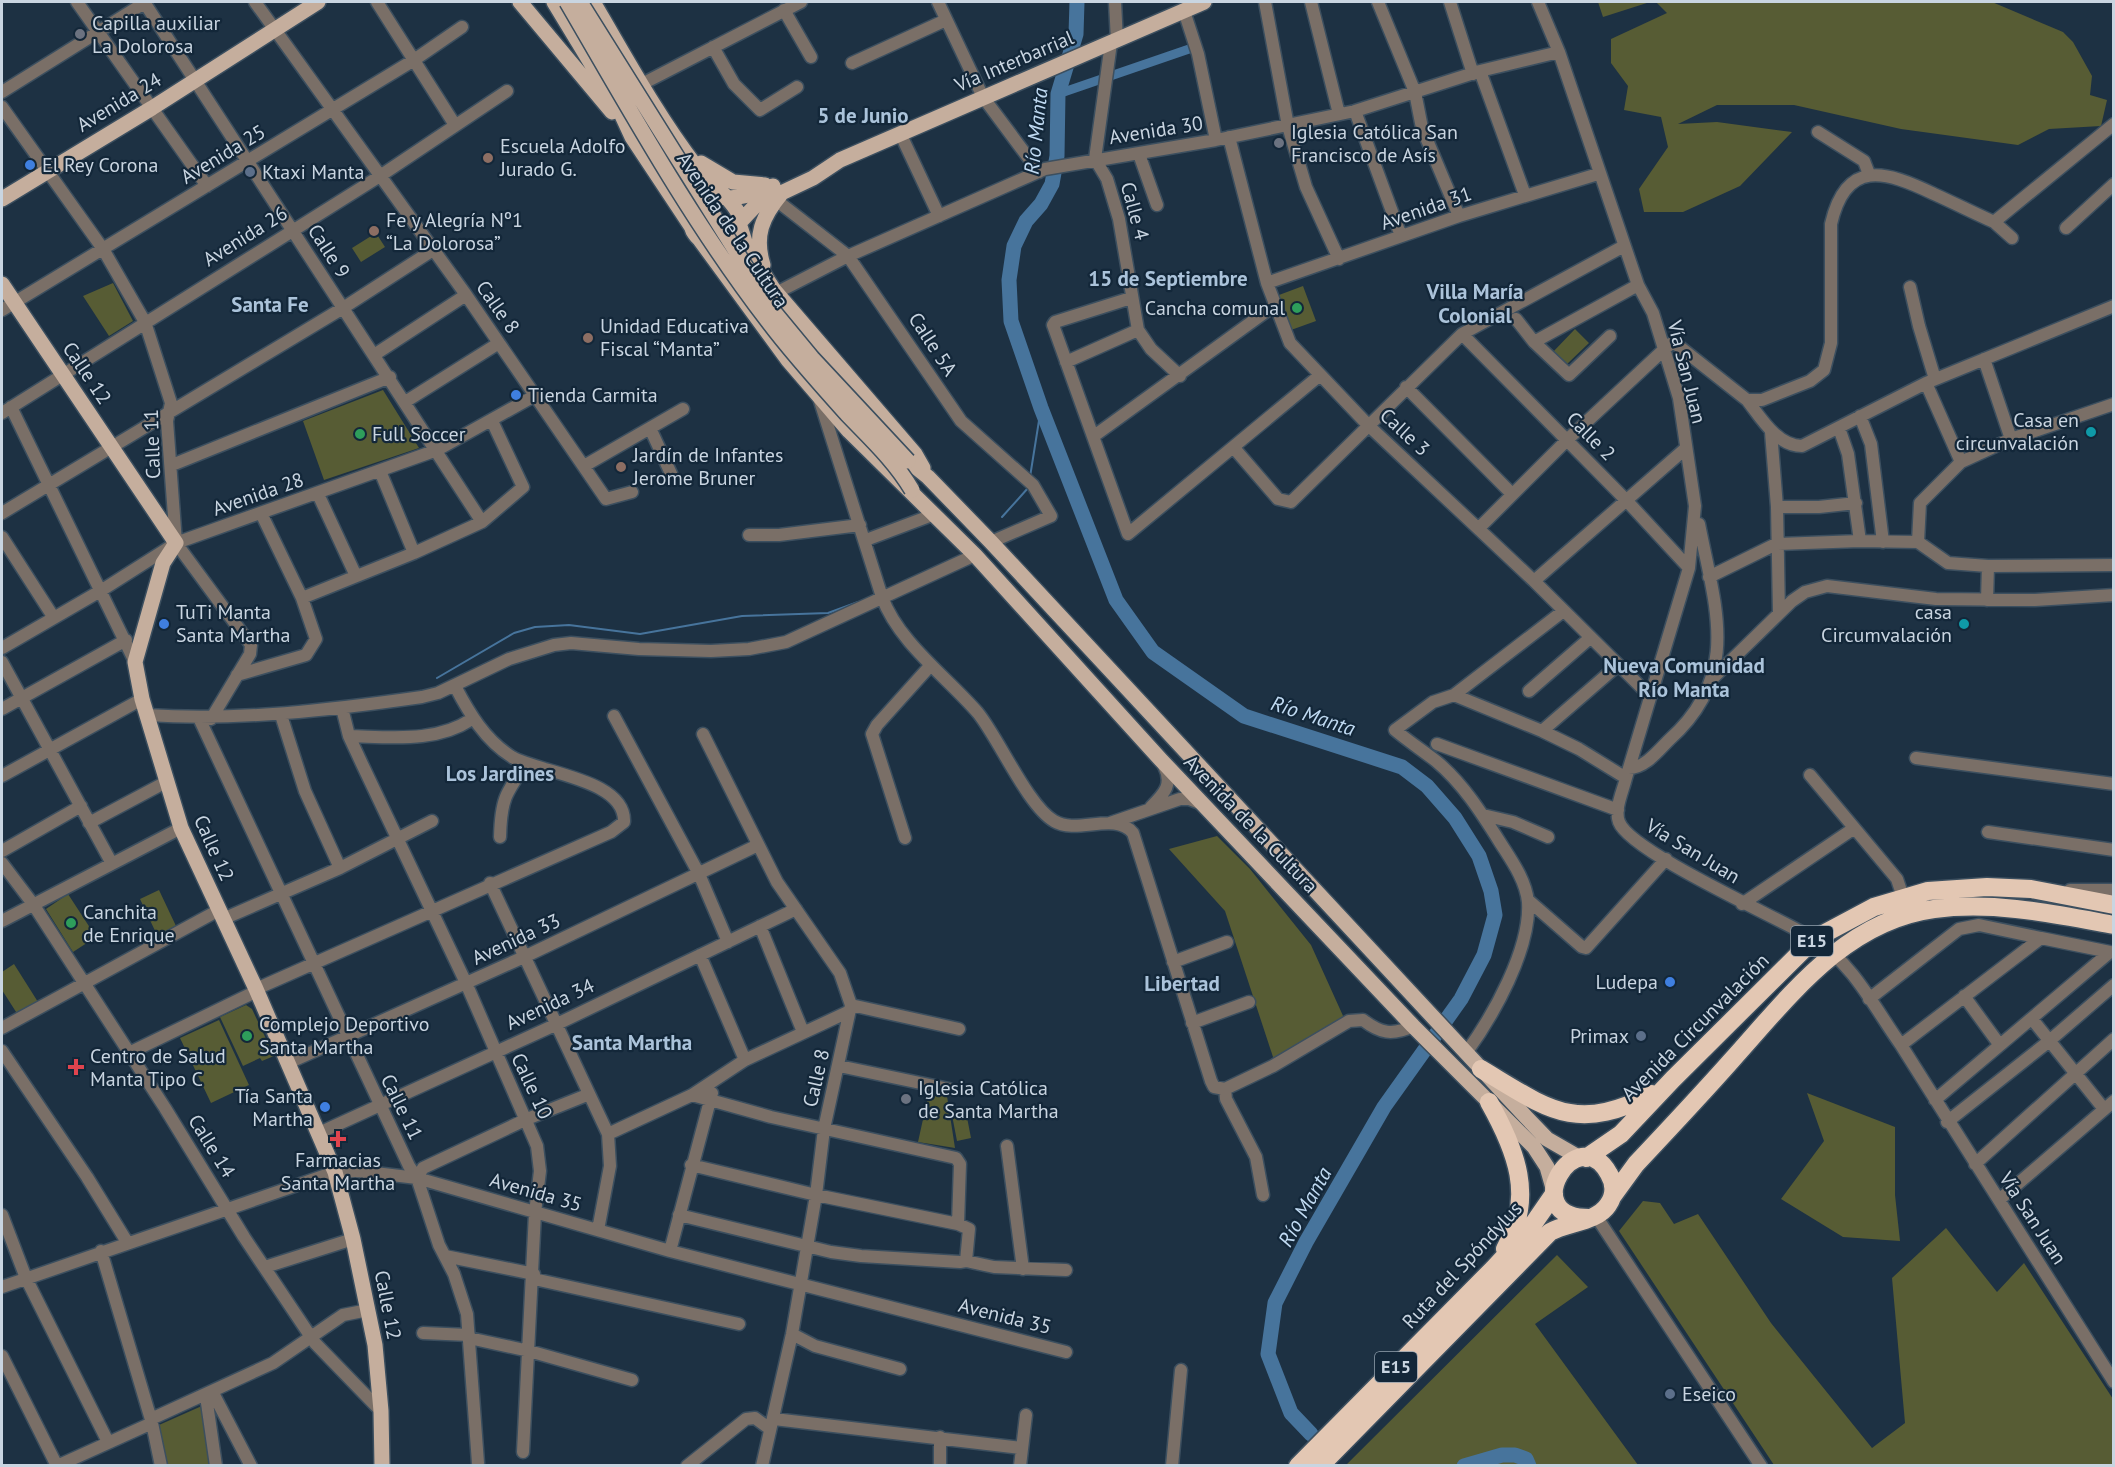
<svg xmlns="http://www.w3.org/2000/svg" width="2115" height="1467" font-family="'PT Sans',sans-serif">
  <rect width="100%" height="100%" fill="#1d3143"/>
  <!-- green -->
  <path fill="#575c34" d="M1598,2H1650L1603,17Z
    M1656,2H1992L2063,32L2073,42L2092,76L2090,95L2107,100L2101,126L2049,129L2018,145L1901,129L1794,105H1717L1678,124L1717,122L1792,132L1740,186L1683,212H1644L1639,189L1668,147L1661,117L1624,110L1628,86L1611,63V39L1667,13Z
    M376,233L385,247L361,262L352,248Z
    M113,283L133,321L109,336L83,296Z
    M1303,286L1316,321L1291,330L1279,295Z
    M1575,329L1589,343L1565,366L1552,353Z
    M383,390L419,448L324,480L303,421Z
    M1217,836L1250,869L1311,945L1344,1018L1274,1060L1225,911L1169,849Z
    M159,890L176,926L157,935L140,899Z
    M68,894L96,937L73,952L46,909Z
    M14,964L38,1002L18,1015L2,990V972Z
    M246,1005L252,1009L274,1056L262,1061L260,1058L243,1066L220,1017Z
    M219,1020L249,1085L211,1103L180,1038Z
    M929,1092L947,1096L955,1148L918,1142Z
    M1807,1093L1895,1127V1195L1900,1241L1843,1237L1781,1199L1824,1141Z
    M965,1107L971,1138L957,1141L951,1110Z
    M1643,1201L1660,1203L1674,1224L1698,1214L1771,1323L1872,1448L1905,1423L1892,1278L1946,1228L1997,1292L2024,1263L2113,1399V1465H1774L1619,1231Z
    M1557,1255L1588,1287L1535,1324L1638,1465H1346Z
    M204,1405L213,1465H168L159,1425Z"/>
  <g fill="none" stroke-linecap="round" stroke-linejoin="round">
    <!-- stream -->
    <path stroke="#47749c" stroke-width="2" d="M1030,477L1041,408
      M1002,517L1028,488
      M437,678L514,633L535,627L569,625L640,634L742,616L828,613L858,602"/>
    <!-- canal -->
    <path stroke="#47749c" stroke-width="9" d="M1058,94L1192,48"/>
    <!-- river -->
    <path stroke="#47749c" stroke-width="15" d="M1077,2L1076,34L1058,94L1057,156L1052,184L1041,204L1026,221L1014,246L1009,280L1011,321L1041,408L1116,600L1153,652L1244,716L1402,767L1427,786L1455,818L1479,856L1491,891L1495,915L1484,955L1461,999L1384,1107L1306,1242L1275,1303L1268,1354L1291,1413L1311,1434
      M1464,1466L1502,1455H1515L1526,1459L1529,1466"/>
    <defs>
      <path id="minor" d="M77,2L207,186
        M144,2L482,522
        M255,2L464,292L606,499L632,492
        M377,2L455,125
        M938,2L983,97L1039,172
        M1115,2L1117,41
        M1265,2L1288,126L1306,187L1339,259
        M1311,2L1339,114
        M1378,2L1415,92L1422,128L1459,216
        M1450,2L1473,74
        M1538,2L1559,52L1638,285L1653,313L1679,398L1695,506L1689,568L1626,778C1623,791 1614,809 1619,822C1630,852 1781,919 1814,939C1852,962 1876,1010 1901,1045L2114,1382
        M784,10L811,57
        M1184,11L1198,54L1216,140
        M1111,43L1095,159L1107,179L1119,219L1138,330L1151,349L1180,376
        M713,47L734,84L760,110L797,87
        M852,63L946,20
        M1480,71L1525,195
        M642,84L801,2
        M2,92L146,2
        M2,107L103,249L145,322L171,403L167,421L176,543L251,645L250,654L211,719
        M1355,111L1401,236
        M1818,132L1864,161L1869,174
        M900,133L939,216
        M1229,137L1267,283L1290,343L1369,426L1534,581L1650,696
        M1139,154L1157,205
        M776,200L848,256L961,421L1033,485L1051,516L991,542
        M2066,228L2114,184
        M2012,238L1994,222L2114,124
        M1267,283L1459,216L1598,174
        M1910,287L1919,326L1935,379
        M776,293L848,256L1045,169L1216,140L1355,111L1480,71L1559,52
        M1131,298L1055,322L1053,325L1128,534L1319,376
        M2,310L414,60L462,27
        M1516,319L1534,342L1569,375L1610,336
        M1462,334L1626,500L1689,568
        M1534,342L1638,285
        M374,355L466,295
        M1984,359L2011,439
        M1066,362L1138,330
        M1926,383L1961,462
        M1406,387L1512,494
        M819,398L882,597C899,643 947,677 978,713C999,739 1028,806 1054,821C1077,835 1115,811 1133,833L1211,1081L1214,1087L1225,1089L1226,1099L1256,1157L1263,1195
        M1747,400C1761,418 1777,446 1802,446L1926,383L2114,306
        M405,402L499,343
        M11,407L135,662
        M2,413L380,176L507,91
        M1860,416L1871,444L1883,542
        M650,428L673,478
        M1839,428L1848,454L1860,541
        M1771,432L1777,507L1779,613
        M1094,436L1275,305
        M1234,448L1278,499L1291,502L1462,334L1624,246
        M172,465L390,377
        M584,466L683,409
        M380,471L414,553
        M318,494L356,576
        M1777,507H1819L1856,503
        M2,513L343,308L433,250
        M1479,528L1567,440L1670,344H1676L1747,400H1762L1810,381L1824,370L1831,343V224C1846,158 1886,171 1934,194C1954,203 1974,213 1994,222
        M749,535H779L860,525
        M2,537L54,618
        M866,540L935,514
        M1918,542L1920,503L1961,462L2011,439L2114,404
        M1709,577L1776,544L1860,541L1918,542L1948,563L1988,566L2114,565
        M1534,581L1685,449
        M302,598L414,553L482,522L523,487L492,421
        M1987,600L1988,566
        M2,648L102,590L176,543L437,450L536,395
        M2,662L111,862
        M237,675L306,655L316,639L302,598L261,513
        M1713,678L1792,601L1805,592L1827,586L1936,599L2035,600L2114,595
        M1529,691L1590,638
        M1454,695L1433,702L1395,730C1408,741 1422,750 1436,761C1464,784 1484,817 1503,847C1514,864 1526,882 1528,902C1531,949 1493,1016 1466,1053
        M1454,695L1542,731L1579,749L1626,778
        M1454,695L1562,612
        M342,708L349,736L362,764L466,983L537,1146L540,1171L535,1213L523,1452
        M2,709L126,640
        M147,715C240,721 330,710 422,697L438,693L509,659L554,645L571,643L639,649L711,651L749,649L786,642L975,555
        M281,715L305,791L340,868
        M614,716L699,874L728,942
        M199,718L409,1166L417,1178L439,1245L454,1274L467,1314L478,1463
        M1542,731L1617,666
        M703,734L777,882L840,973L851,1005L824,1129L816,1195L792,1334L762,1466
        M349,736C392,737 436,743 472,719
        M1437,744L1618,810
        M1916,758L2114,784
        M1629,768C1645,768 1658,751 1669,740C1742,675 1715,607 1699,524
        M1810,775L1897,879L1903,897
        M2,776L142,699
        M1151,807C1165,793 1173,784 1164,766
        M1483,815L1513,822L1548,837
        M89,823L166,782
        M1110,823L1180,799H1189L1202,804
        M1988,832L2114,850
        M500,837C501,800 505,794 526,764
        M905,838L872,734L877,725L930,666
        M2,851L81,806
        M2,863L33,904L165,1108L244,1237L315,1343L381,1411
        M490,883L608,1134L610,1166L598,1230
        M2070,890H2114
        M1528,900L1582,947L1586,948L1666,859
        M1742,904L1853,829
        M223,919L340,868L432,821
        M2,921L181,828
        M760,926L803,1032
        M700,955L745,1060
        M1173,962L1227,942
        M256,989L611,832L624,822C626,779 539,773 512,757C485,740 469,713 455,686
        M1964,996L1999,1044
        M1869,999L1959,929L1979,925L2041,938
        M851,1005L959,1029
        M2032,1019L2104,1109
        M1192,1023L1249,1002
        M2,1028L219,910
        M1901,1045L2041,938L2110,952L1935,1100
        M2,1051L87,1177L127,1242
        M129,1053L257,991
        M288,1063L524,957L758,845
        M839,1066L949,1089
        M1225,1089L1273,1066L1349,1021L1363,1020C1380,1033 1392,1036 1413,1026
        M692,1095L771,1117L956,1158L960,1164L958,1224
        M1947,1122L2048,1042L2114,985
        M319,1133L555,1025L796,909
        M608,1134L692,1095L745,1060L850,1011
        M1007,1146L1023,1269
        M1975,1164L2114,1039
        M417,1178L423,1168L527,1119L587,1095
        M1999,1200L2114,1101
        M2,1215L26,1278L108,1442
        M679,1215L831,1252L861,1256L960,1262L966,1261L969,1229L958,1224L816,1195L691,1165
        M1596,1216L1761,1466
        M101,1251L152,1423L161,1466
        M670,1251L712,1093
        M445,1256L534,1274
        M966,1261L994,1267L1066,1270
        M265,1267L353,1239
        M534,1279L739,1324
        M2,1287L335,1172L358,1171L417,1178L670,1251L1066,1352
        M423,1333L469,1335
        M792,1334L815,1346L900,1369
        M469,1338L529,1351L632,1380
        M2,1356L57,1466
        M213,1393L251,1466
        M206,1396L216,1466
        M151,1419L273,1363L343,1315L368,1310
        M774,1419L1021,1448
        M57,1466L152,1423
        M687,1466L746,1419L755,1418L770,1429
        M940,1466V1437
        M1020,1466L1026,1415
        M1172,1466L1181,1370"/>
      <path id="major" d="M520,2L612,112
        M554,2L620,111L632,137L691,226
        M593,2C625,56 656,114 695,165C705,178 736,202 739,216C741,233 727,246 711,244C703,243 697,238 693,231C686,216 696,198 712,196C718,195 724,199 730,198C745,197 759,192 773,186
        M701,163L733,182L765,185
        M2,199L152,108L318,2
        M739,223L756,205L813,178L840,160L1204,2
        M739,223L747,248L774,290L915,454L923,468
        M695,233L788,360L849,431L975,555L1161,760L1413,1026L1534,1147L1547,1167L1553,1188
        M763,265C754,236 762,217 781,194
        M2,284L176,543L163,563L135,662L142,699L181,828L256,989L335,1172L353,1239L375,1345L381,1411L382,1466
        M908,461L928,477L991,542L1526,1117L1547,1139L1580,1158"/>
      <path id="highway" d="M1481,1069C1548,1109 1575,1134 1652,1094
        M1489,1102C1516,1150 1535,1197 1505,1249
        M1586,1158L1621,1134L1673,1079L1814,939L1874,907L1928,891L1987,887L2031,889L2114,905
        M1612,1197L1636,1164C1668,1130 1700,1096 1731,1061C1788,998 1844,921 1934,909C1995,901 2054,914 2114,925
        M1298,1466L1493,1269L1529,1230L1554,1194
        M1320,1466L1550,1232C1568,1222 1597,1222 1608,1205C1615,1195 1615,1184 1609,1174C1578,1117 1514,1218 1589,1218"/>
    </defs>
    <!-- minor casing -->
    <use href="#minor" stroke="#3c4f5f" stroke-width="15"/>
    <!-- major casing -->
    <use href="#major" stroke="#3c4f5f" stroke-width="18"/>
    <!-- highway casing -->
    <use href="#highway" stroke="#3c4f5f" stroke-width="21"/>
    <!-- minor -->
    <use href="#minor" stroke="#7a6f67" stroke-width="12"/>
    <!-- major -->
    <use href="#major" stroke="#c5ae9d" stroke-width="15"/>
    <!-- highway -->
    <use href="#highway" stroke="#e3c7b3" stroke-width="18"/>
    <defs>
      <path id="major-bridge" d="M567,2C630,110 691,221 768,321C792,353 820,384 847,414C870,438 895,461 912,490
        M580,2L774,312L812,358L908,461"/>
    </defs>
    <!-- major-bridge casing -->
    <use href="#major-bridge" stroke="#3c4f5f" stroke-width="18" stroke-linecap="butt"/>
    <!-- major-bridge -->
    <use href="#major-bridge" stroke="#c5ae9d" stroke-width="15"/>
  </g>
  <!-- markers -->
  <g fill="#6b7280" stroke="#132739" stroke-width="2">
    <circle cx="80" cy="34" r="6"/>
    <circle cx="1279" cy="143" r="6"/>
    <circle cx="906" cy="1099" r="6"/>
  </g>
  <g fill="#8d6e63" stroke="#132739" stroke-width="2">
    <circle cx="488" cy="158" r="6"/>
    <circle cx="374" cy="231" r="6"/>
    <circle cx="588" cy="338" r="6"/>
    <circle cx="621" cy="467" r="6"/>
  </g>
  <g fill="#3f7fe0" stroke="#132739" stroke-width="2">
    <circle cx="30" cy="165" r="6"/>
    <circle cx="516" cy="395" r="6"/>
    <circle cx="164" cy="624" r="6"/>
    <circle cx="1670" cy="982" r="6"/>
    <circle cx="325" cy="1107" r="6"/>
  </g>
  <g fill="#5c6f8a" stroke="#132739" stroke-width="2">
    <circle cx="250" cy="172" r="6"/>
    <circle cx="1641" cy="1036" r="6"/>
    <circle cx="1670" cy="1394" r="6"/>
  </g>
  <g fill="#2e9e5b" stroke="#132739" stroke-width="2">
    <circle cx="1297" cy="308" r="6"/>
    <circle cx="360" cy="434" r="6"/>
    <circle cx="71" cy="923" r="6"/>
    <circle cx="247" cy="1036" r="6"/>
  </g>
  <g fill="#0f9aa8" stroke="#132739" stroke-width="2">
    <circle cx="2091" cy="432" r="6"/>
    <circle cx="1964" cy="624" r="6"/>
  </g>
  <g fill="#e0444e" stroke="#132739" stroke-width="2">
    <path d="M73 1058h6v6h6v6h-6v6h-6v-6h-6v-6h6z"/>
    <path d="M335 1130h6v6h6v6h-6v6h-6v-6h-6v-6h6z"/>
  </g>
  <g text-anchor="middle" stroke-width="4.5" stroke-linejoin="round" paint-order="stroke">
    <!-- shield labels -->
    <g fill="#132739" stroke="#92a1af" stroke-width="1.5">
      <rect x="1791" y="926" width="42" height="30" rx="4.5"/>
      <rect x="1375" y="1352" width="42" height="30" rx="4.5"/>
    </g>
    <g font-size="18" font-weight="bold" fill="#c9d5e1">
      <text x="1812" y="947">E15</text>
      <text x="1396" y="1373">E15</text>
    </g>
    <!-- poi labels -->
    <g font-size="20" fill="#c9d5e1" stroke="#132739" text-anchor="start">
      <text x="92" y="30">Capilla auxiliar<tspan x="92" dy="23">La Dolorosa</tspan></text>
      <text x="1291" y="139">Iglesia Católica San<tspan x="1291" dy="23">Francisco de Asís</tspan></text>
      <text x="500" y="153">Escuela Adolfo<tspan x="500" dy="23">Jurado G.</tspan></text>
      <text x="42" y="172">El Rey Corona</text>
      <text x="262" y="179">Ktaxi Manta</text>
      <text x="386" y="227">Fe y Alegría Nº1<tspan x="386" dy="23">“La Dolorosa”</tspan></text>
      <text x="1285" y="315" text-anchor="end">Cancha comunal</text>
      <text x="600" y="333">Unidad Educativa<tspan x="600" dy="23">Fiscal “Manta”</tspan></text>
      <text x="528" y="402">Tienda Carmita</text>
      <text x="2079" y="427" text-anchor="end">Casa en<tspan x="2079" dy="23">circunvalación</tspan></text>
      <text x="372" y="441">Full Soccer</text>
      <text x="633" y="462">Jardín de Infantes<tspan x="633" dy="23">Jerome Bruner</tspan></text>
      <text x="176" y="619">TuTi Manta<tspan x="176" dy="23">Santa Martha</tspan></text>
      <text x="1952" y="619" text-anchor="end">casa<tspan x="1952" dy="23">Circumvalación</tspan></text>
      <text x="83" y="919">Canchita<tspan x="83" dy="23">de Enrique</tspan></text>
      <text x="1658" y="989" text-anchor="end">Ludepa</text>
      <text x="259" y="1031">Complejo Deportivo<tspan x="259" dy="23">Santa Martha</tspan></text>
      <text x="1629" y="1043" text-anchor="end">Primax</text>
      <text x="90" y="1063">Centro de Salud<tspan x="90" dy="23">Manta Tipo C</tspan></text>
      <text x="918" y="1095">Iglesia Católica<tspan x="918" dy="23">de Santa Martha</tspan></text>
      <text x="313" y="1103" text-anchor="end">Tía Santa<tspan x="313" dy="23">Martha</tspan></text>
      <text x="338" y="1167" text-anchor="middle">Farmacias<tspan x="338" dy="23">Santa Martha</tspan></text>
      <text x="1682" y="1401">Eseico</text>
    </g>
    <!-- street labels -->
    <g font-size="20" fill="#c9d5e1" stroke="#132739">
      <text transform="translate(1014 61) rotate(-23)" y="7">Vía Interbarrial</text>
      <text transform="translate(119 102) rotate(-31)" y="7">Avenida 24</text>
      <text transform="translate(1156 130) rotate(-9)" y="7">Avenida 30</text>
      <text transform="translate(223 154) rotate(-31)" y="7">Avenida 25</text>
      <text transform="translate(1426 208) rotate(-19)" y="7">Avenida 31</text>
      <text transform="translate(1135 211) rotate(75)" y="7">Calle 4</text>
      <text transform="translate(733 230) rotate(56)" y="7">Avenida de la Cultura</text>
      <text transform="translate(245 236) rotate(-32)" y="7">Avenida 26</text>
      <text transform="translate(329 251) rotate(57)" y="7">Calle 9</text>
      <text transform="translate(498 307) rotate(55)" y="7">Calle 8</text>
      <text transform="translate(933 344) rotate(57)" y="7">Calle 5A</text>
      <text transform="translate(1687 372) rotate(76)" y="7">Vía San Juan</text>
      <text transform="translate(87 373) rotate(56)" y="7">Calle 12</text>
      <text transform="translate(1405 432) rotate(43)" y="7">Calle 3</text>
      <text transform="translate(1591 436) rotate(45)" y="7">Calle 2</text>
      <text transform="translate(152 444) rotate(-92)" y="7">Calle 11</text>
      <text transform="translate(258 494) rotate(-19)" y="7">Avenida 28</text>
      <text transform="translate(1251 824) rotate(46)" y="7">Avenida de la Cultura</text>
      <text transform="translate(214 848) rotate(66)" y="7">Calle 12</text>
      <text transform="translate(1693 851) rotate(31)" y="7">Vía San Juan</text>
      <text transform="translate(516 939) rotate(-25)" y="7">Avenida 33</text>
      <text transform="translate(550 1004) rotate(-25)" y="7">Avenida 34</text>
      <text transform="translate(1695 1027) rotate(-45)" y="7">Avenida Circunvalación</text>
      <text transform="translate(816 1078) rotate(-77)" y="7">Calle 8</text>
      <text transform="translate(532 1086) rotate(65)" y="7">Calle 10</text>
      <text transform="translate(402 1107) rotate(64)" y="7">Calle 11</text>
      <text transform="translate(212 1146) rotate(58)" y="7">Calle 14</text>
      <text transform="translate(536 1192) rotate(16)" y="7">Avenida 35</text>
      <text transform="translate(2033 1218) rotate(57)" y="7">Vía San Juan</text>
      <text transform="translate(1462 1265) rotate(-47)" y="7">Ruta del Spóndylus</text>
      <text transform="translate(388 1305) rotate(79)" y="7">Calle 12</text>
      <text transform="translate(1005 1316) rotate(14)" y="7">Avenida 35</text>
    </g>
    <!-- neighbourhood labels -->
    <g font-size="21" font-weight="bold" fill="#abc3da" stroke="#132739">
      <text x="863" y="123">5 de Junio</text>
      <text x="1168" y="286">15 de Septiembre</text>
      <text x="1475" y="299">Villa María<tspan x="1475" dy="24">Colonial</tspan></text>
      <text x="270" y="312">Santa Fe</text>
      <text x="1684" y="673">Nueva Comunidad<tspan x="1684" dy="24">Río Manta</tspan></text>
      <text x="500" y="781">Los Jardines</text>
      <text x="1182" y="991">Libertad</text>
      <text x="632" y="1050">Santa Martha</text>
    </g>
    <!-- water labels -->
    <g font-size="21" font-style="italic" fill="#c0daf2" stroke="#132739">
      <text transform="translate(1036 131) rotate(-84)" y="7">Río Manta</text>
      <text transform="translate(1313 716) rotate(18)" y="7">Río Manta</text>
      <text transform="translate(1305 1207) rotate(-61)" y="7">Río Manta</text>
    </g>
  </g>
  <!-- border -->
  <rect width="2115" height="1467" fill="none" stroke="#c9d5e1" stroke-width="6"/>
</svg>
